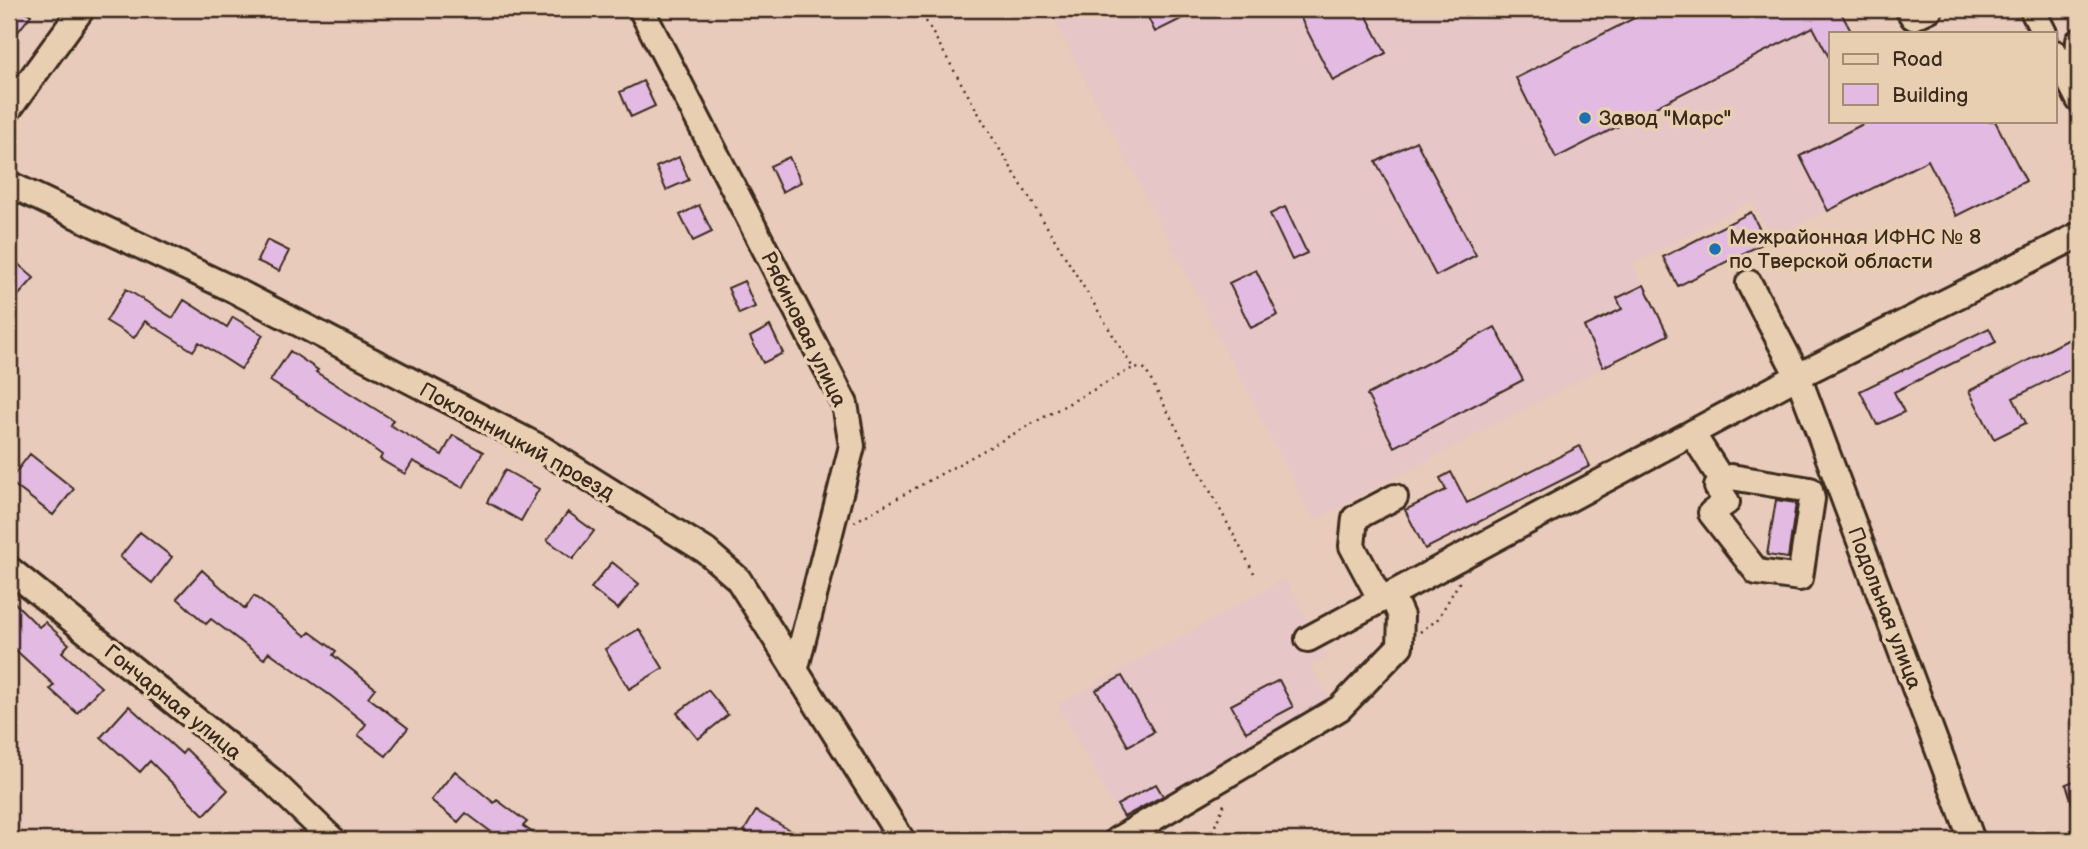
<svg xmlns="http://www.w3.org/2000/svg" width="2088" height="849" font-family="'Balsamiq Sans',sans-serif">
  <rect width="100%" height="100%" fill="#e8cbbb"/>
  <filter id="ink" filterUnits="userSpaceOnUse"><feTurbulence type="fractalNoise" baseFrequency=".0143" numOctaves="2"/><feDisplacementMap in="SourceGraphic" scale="14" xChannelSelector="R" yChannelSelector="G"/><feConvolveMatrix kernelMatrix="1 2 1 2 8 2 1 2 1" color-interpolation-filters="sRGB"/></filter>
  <g filter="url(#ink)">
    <!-- built -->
    <path fill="#e6c6c7" d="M1049,9H1846L1841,12L1852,33H1831V121H1995L2025,181L1956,216L1928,161L1771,238L1752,201L1632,264L1668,335L1603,367L1314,520Z
      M1284,579L1327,656L1310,665L1332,705L1122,821L1058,705Z"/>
    <!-- building -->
    <path fill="#e2bae2" stroke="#3b2a1e" stroke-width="2" d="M9,9H22L31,15L17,33L9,27Z
      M1144,9H1201L1155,32Z
      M1296,9H1363L1386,53L1333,81Z
      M1652,9H1839L1852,33H1831V61L1813,27L1556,158L1516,78Z
      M643,81L655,106L631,117L620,92Z
      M1861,121H1995L2026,181L1956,216L1928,160L1828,211L1800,156L1863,124Z
      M1416,141L1476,255L1436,276L1376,162Z
      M679,157L689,180L666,190L656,167Z
      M789,157L801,182L782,192L770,166Z
      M699,205L712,232L693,241L680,215Z
      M1285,207L1307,253L1292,260L1270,214Z
      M1751,212L1766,242L1678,286L1663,257Z
      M267,240L289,251L279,271L257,261Z
      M9,256L34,278L9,306Z
      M1256,270L1278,315L1251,328L1229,283Z
      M744,281L755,307L739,314L728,288Z
      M1644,285L1668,335L1603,367L1584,327L1622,309L1617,298Z
      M126,289L173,318L184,300L227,327L233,317L263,335L241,369L199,342L193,351L145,321L134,338L106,321Z
      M770,326L783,353L763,363L750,337Z
      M1495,327L1523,380L1394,447L1367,395Z
      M1989,328L1996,342L1894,392L1904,412L1877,425L1860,391Z
      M2079,334V365L2013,398L2026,423L1994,439L1969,391Z
      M290,351L318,370L316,372L393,420L390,425L442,455L453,435L483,452L463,488L413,461L405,474L380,459L382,455L350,431L270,381Z
      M1580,446L1590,466L1425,549L1405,510L1446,490L1440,478L1451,472L1467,503Z
      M30,454L74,489L53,515L9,481Z
      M505,470L539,489L521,521L487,502Z
      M1776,500L1796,503L1788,558L1767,555Z
      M568,512L594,531L573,559L547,540Z
      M140,532L172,557L152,583L120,557Z
      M612,562L639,584L618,609L591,588Z
      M202,570L245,609L254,596L306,636L310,632L336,651L333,655L375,688L368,697L408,728L386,756L358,735L366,724L331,696L269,652L264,659L211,619L206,624L177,598Z
      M9,597L39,627L45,622L69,644L62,652L101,687L77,713L50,689L54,685L9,644Z
      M639,629L663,668L629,689L605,649Z
      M1122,676L1154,732L1128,746L1096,690Z
      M1279,680L1293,707L1246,732L1231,705Z
      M708,690L728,715L698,739L677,713Z
      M129,706L182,754L186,749L228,790L204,815L150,761L140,772L101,737Z
      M455,771L494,803L497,800L527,822L523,826L543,840H502L466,813L458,822L431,800Z
      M2079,779V817H2077L2066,784Z
      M1156,784L1163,796L1124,817L1117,805Z
      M756,811L807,840H761L744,831Z"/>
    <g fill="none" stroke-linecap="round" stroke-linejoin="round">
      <defs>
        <path id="minor" d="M641,9L845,404L852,446L795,671
          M1908,9L1913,17L1930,9
          M2032,9L2044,33
          M2055,53L2079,100
          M2076,93L2079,41
          M9,109L82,9
          M9,184L234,290L541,448L706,551L738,579L902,840
          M1749,283L1798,376L1972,840
          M1692,433L1723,482
          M1731,477L1810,490L1812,499L1800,578L1757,572L1711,513L1727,502L1717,487Z
          M9,569L272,781L333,840
          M1381,600L1352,546L1355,518L1395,497
          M1308,639L1798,376L2079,235
          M1117,840L1340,708L1400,646L1401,616L1391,594"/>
      </defs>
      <!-- minor casing -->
      <use href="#minor" stroke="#3b2a1e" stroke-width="30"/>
      <!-- path -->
      <path stroke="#3b2a1e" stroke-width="2.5" stroke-dasharray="2 5" stroke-linecap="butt" d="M919,9L988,130L1133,368
        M854,522L1133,368L1145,369L1254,573
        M1420,632L1437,620L1460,581
        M1200,840L1214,828L1226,800"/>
      <!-- minor -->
      <use href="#minor" stroke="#e9cfb1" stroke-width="24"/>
    </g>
  </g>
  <!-- markers -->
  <g fill="#1f6fb2" stroke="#e9cfb1" stroke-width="2.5">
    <circle cx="1585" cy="118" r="7"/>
    <circle cx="1715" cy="249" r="7"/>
  </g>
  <g text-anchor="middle" stroke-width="7" stroke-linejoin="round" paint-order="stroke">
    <!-- poi labels -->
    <g font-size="21" fill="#3b2a1e" stroke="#e9cfb1" text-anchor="start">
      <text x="1599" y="125">Завод "Марс"</text>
      <text x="1729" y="244">Межрайонная ИФНС № 8<tspan x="1729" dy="24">по Тверской области</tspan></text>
    </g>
    <!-- street labels -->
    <g font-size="21" fill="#3b2a1e" stroke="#e9cfb1">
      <text transform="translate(804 329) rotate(64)" y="7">Рябиновая улица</text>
      <text transform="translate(517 441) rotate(29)" y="7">Поклонницкий проезд</text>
      <text transform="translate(1885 608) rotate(69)" y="7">Подольная улица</text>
      <text transform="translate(173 702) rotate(39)" y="7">Гончарная улица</text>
    </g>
  </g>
  <!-- margin -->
  <rect width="2088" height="849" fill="none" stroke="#e9cfb1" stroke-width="35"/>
  <rect x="18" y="18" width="2053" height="814" fill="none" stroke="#3b2a1e" stroke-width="2.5" filter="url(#ink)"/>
  <!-- legend -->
  <rect x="1829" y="32" width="228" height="91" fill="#e9cfb1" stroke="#a38d76" stroke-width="2"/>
  <rect x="1843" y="54" width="35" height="10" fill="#e9cfb1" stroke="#a38d76" stroke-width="2"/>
  <text x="1892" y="66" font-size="21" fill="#3b2a1e">Road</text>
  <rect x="1843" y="84" width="35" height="21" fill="#e2bae2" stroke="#a38d76" stroke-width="2"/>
  <text x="1892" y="102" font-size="21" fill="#3b2a1e">Building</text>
</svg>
